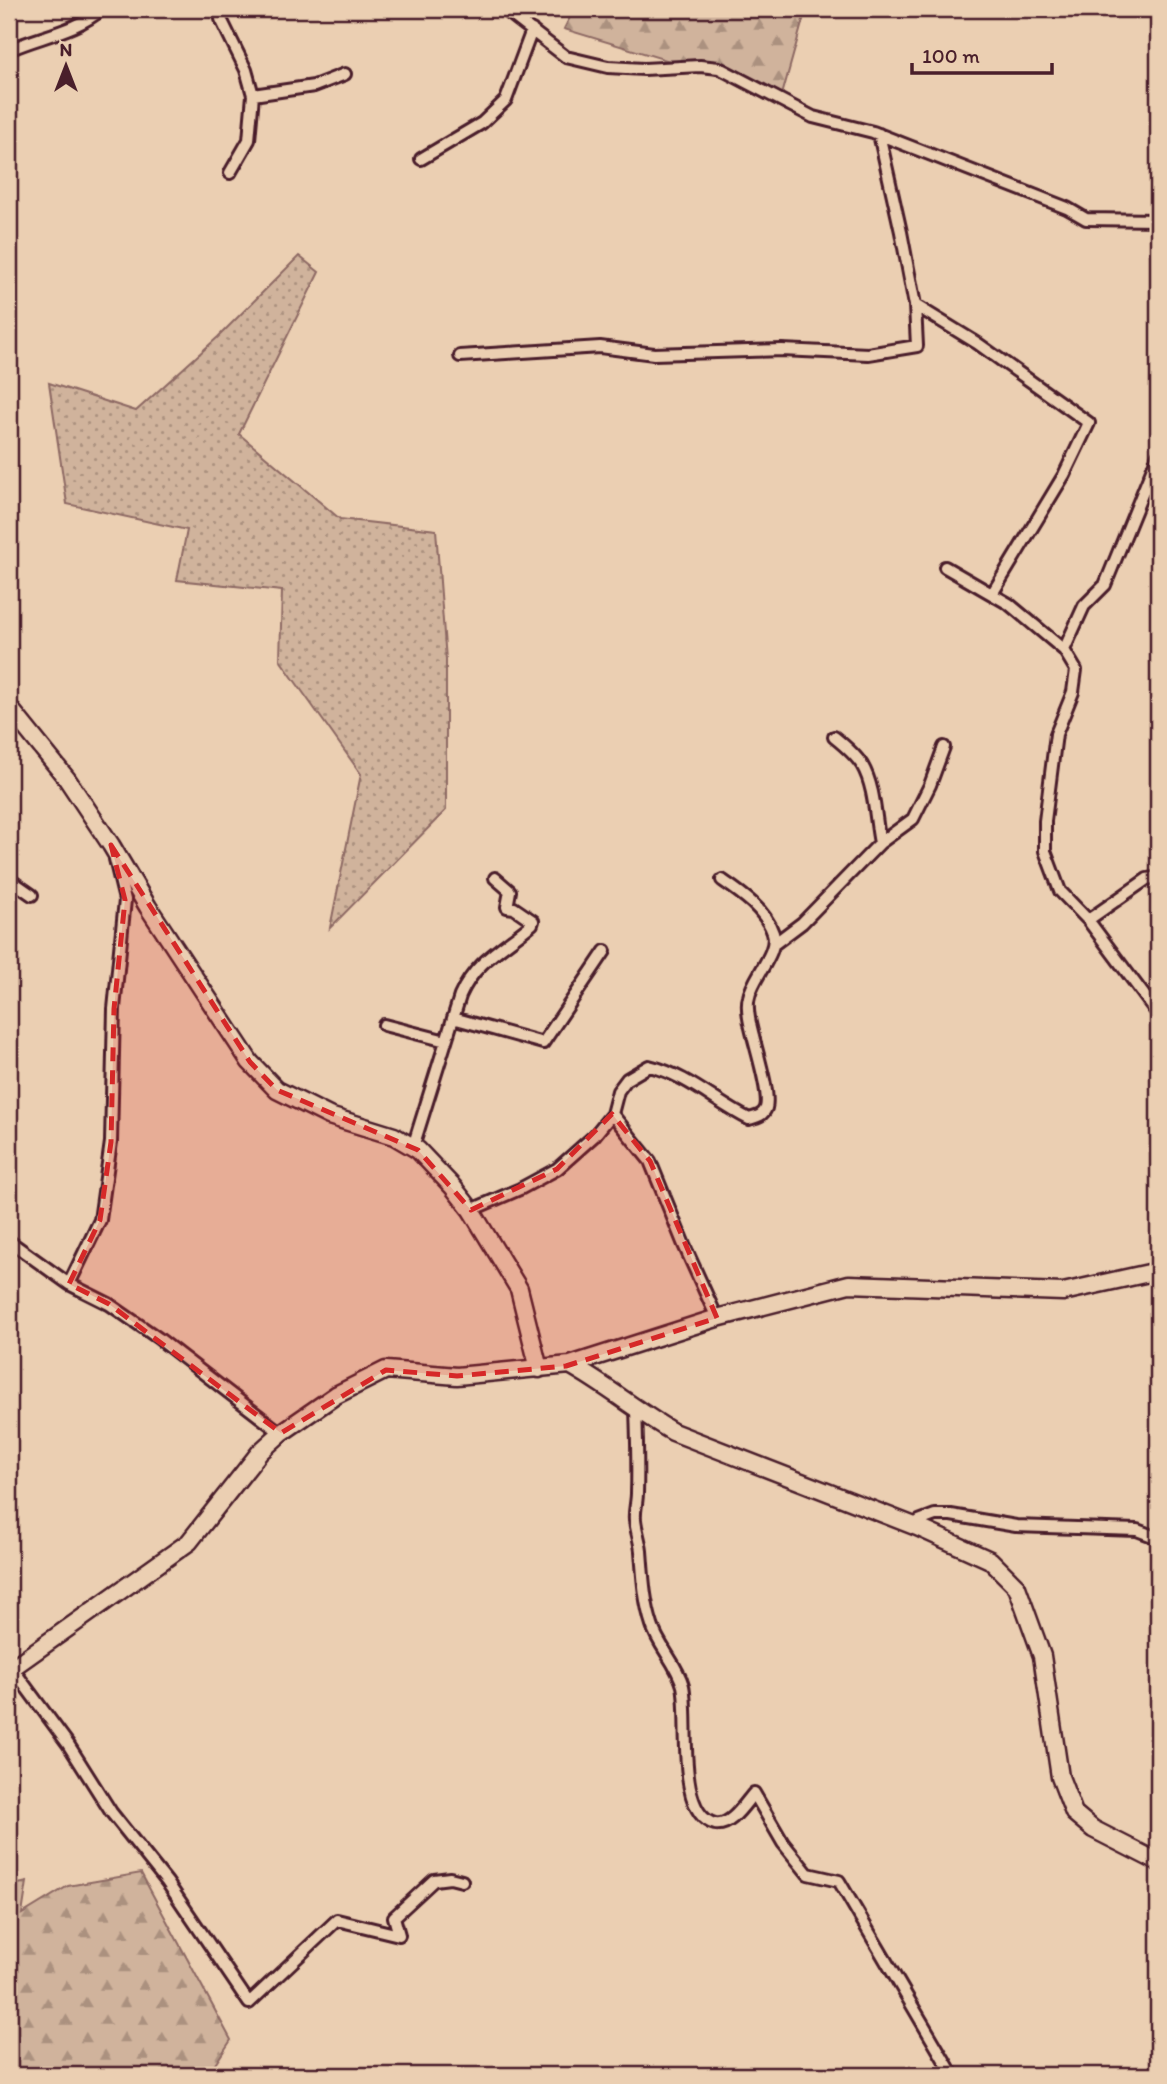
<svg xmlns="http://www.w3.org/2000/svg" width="1167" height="2084" font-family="Itim,sans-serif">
  <defs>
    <pattern id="grass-dots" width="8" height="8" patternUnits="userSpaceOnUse" patternTransform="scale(1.75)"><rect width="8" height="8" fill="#d0b39c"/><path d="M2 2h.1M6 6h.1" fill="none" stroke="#ab917f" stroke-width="1.8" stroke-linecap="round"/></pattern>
    <pattern id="forest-firs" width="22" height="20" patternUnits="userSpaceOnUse" patternTransform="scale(1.75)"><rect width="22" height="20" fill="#d0b39c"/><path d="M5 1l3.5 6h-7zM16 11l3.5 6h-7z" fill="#ab917f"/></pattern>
  </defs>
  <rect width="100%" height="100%" fill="#ebcfb2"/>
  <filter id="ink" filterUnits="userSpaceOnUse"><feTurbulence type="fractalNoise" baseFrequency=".0143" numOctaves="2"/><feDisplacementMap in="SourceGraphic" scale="14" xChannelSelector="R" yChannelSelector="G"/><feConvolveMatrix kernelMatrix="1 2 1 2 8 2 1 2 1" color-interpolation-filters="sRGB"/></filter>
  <g filter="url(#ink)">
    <!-- built -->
    <path fill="#dec0a7" d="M1063,9H1158V12L1062,15Z"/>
    <!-- grass -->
    <path fill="url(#grass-dots)" stroke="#8d6964" stroke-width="2" d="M299,256L319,272L239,434L340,519L436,530L446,660V810L330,928L361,774L280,660L282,591L177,580L187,530L67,504L49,383L136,411L218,337Z"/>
    <!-- forest -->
    <path fill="url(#forest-firs)" stroke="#8d6964" stroke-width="2" d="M515,9H566L563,17L518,12Z
      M574,9H806L782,95L564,29Z
      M141,1873L231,2040L208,2075H9V1949L14,1946L9,1938V1886L27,1882L22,1914L68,1886Z"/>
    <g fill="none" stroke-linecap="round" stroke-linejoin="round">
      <defs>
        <path id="street" d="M220,9L221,19L246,70L253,95L249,140L230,173
          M504,9L566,57L608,67L644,69L700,66L719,68L813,117L873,132L1067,208L1086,219L1158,220
          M9,50C40,36 75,32 102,9
          M253,95L314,86L345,74
          M879,134L901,232L915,305
          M421,159L482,123L506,100L532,30
          M460,356L600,347L654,354L782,350L868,354L917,346L915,305L977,343L1089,423L1064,475L992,594
          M945,567L1009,604L1064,650L1076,670L1073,692L1056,734L1045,821V851L1060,891L1088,920L1158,1014
          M1064,650L1084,606L1105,585L1158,455
          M834,737C844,745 855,754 862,765C875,787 875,818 880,843
          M9,879L32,895
          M1088,920L1147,879L1158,877
          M774,944L802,923L880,843L913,819L930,785L944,747
          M453,1018L543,1043L605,951
          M384,1025L446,1041
          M612,1114L650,1161L684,1245L717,1318
          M413,1147L460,996C476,960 504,948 532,924L533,921L514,908L507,907L510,891L495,878
          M471,1210L520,1189L557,1169L594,1136L612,1114L618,1091L627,1079L649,1066C687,1075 715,1102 749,1119C756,1117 763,1116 766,1108C771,1092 752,1038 749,1018C748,1012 747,1003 749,997C752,978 779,952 773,933C765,909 741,893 722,880
          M9,1241L69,1284L109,1304L158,1338L281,1433
          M69,1284L100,1220L111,1142L114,1009L125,900L115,859
          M636,1408C637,1437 638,1465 637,1493C637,1502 634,1511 635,1520C636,1530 640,1541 641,1551C643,1576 644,1601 652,1625C658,1646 677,1663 683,1686C690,1717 675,1814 715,1824C731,1827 745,1803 754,1793L783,1843L808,1874L839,1881L950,2070
          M917,1527L919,1521L935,1515H951L1016,1526L1137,1530L1158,1538
          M12,1668L68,1744L111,1812L167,1882L249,2003L337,1920L399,1935L394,1917L434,1880L450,1878L462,1881"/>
        <path id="secondary" d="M9,707L67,779L111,845L148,907L250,1062L277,1090L329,1116L394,1136L418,1150L453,1187L471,1210L519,1289L539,1369
          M570,1365C606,1385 637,1411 673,1432L917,1527L990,1560L1017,1587L1042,1656L1060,1777L1074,1813L1093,1829L1158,1862
          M9,1670L189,1542L260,1452L281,1433L336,1395L386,1370L457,1376L570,1365L717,1318L849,1284L1063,1292L1158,1271"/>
      </defs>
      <!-- street casing -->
      <use href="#street" stroke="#4a1f2b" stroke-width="16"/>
      <!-- secondary casing -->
      <use href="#secondary" stroke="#4a1f2b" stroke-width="21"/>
      <!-- street -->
      <use href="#street" stroke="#ebcfb2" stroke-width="10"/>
      <!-- secondary -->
      <use href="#secondary" stroke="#ebcfb2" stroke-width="16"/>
    </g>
  </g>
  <!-- marked area -->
  <path fill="#d62828" fill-opacity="0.2" stroke="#d62828" stroke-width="5" stroke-dasharray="14 9" stroke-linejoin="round" d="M111,845L250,1062L277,1090L418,1150L471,1210L557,1169L612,1114L650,1161L717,1318L566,1366L457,1376L386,1370L281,1433L109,1304L69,1284L100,1220L111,1142L114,1009L125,900Z"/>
  <!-- margin -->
  <rect width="1167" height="2084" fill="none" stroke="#ebcfb2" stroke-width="35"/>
  <rect x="18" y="18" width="1132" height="2049" fill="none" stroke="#4a1f2b" stroke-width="2.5" filter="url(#ink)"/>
  <!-- north arrow -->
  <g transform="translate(66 66)" stroke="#ebcfb2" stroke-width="5" paint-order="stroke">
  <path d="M0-5L12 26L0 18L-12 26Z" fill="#4a1f2b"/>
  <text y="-10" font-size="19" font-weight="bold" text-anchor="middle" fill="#4a1f2b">N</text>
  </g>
  <!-- scale -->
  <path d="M912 63v10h140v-10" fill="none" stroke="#4a1f2b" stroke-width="3.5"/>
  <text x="922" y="63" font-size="21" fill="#4a1f2b" stroke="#ebcfb2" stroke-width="5" paint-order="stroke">100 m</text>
</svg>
